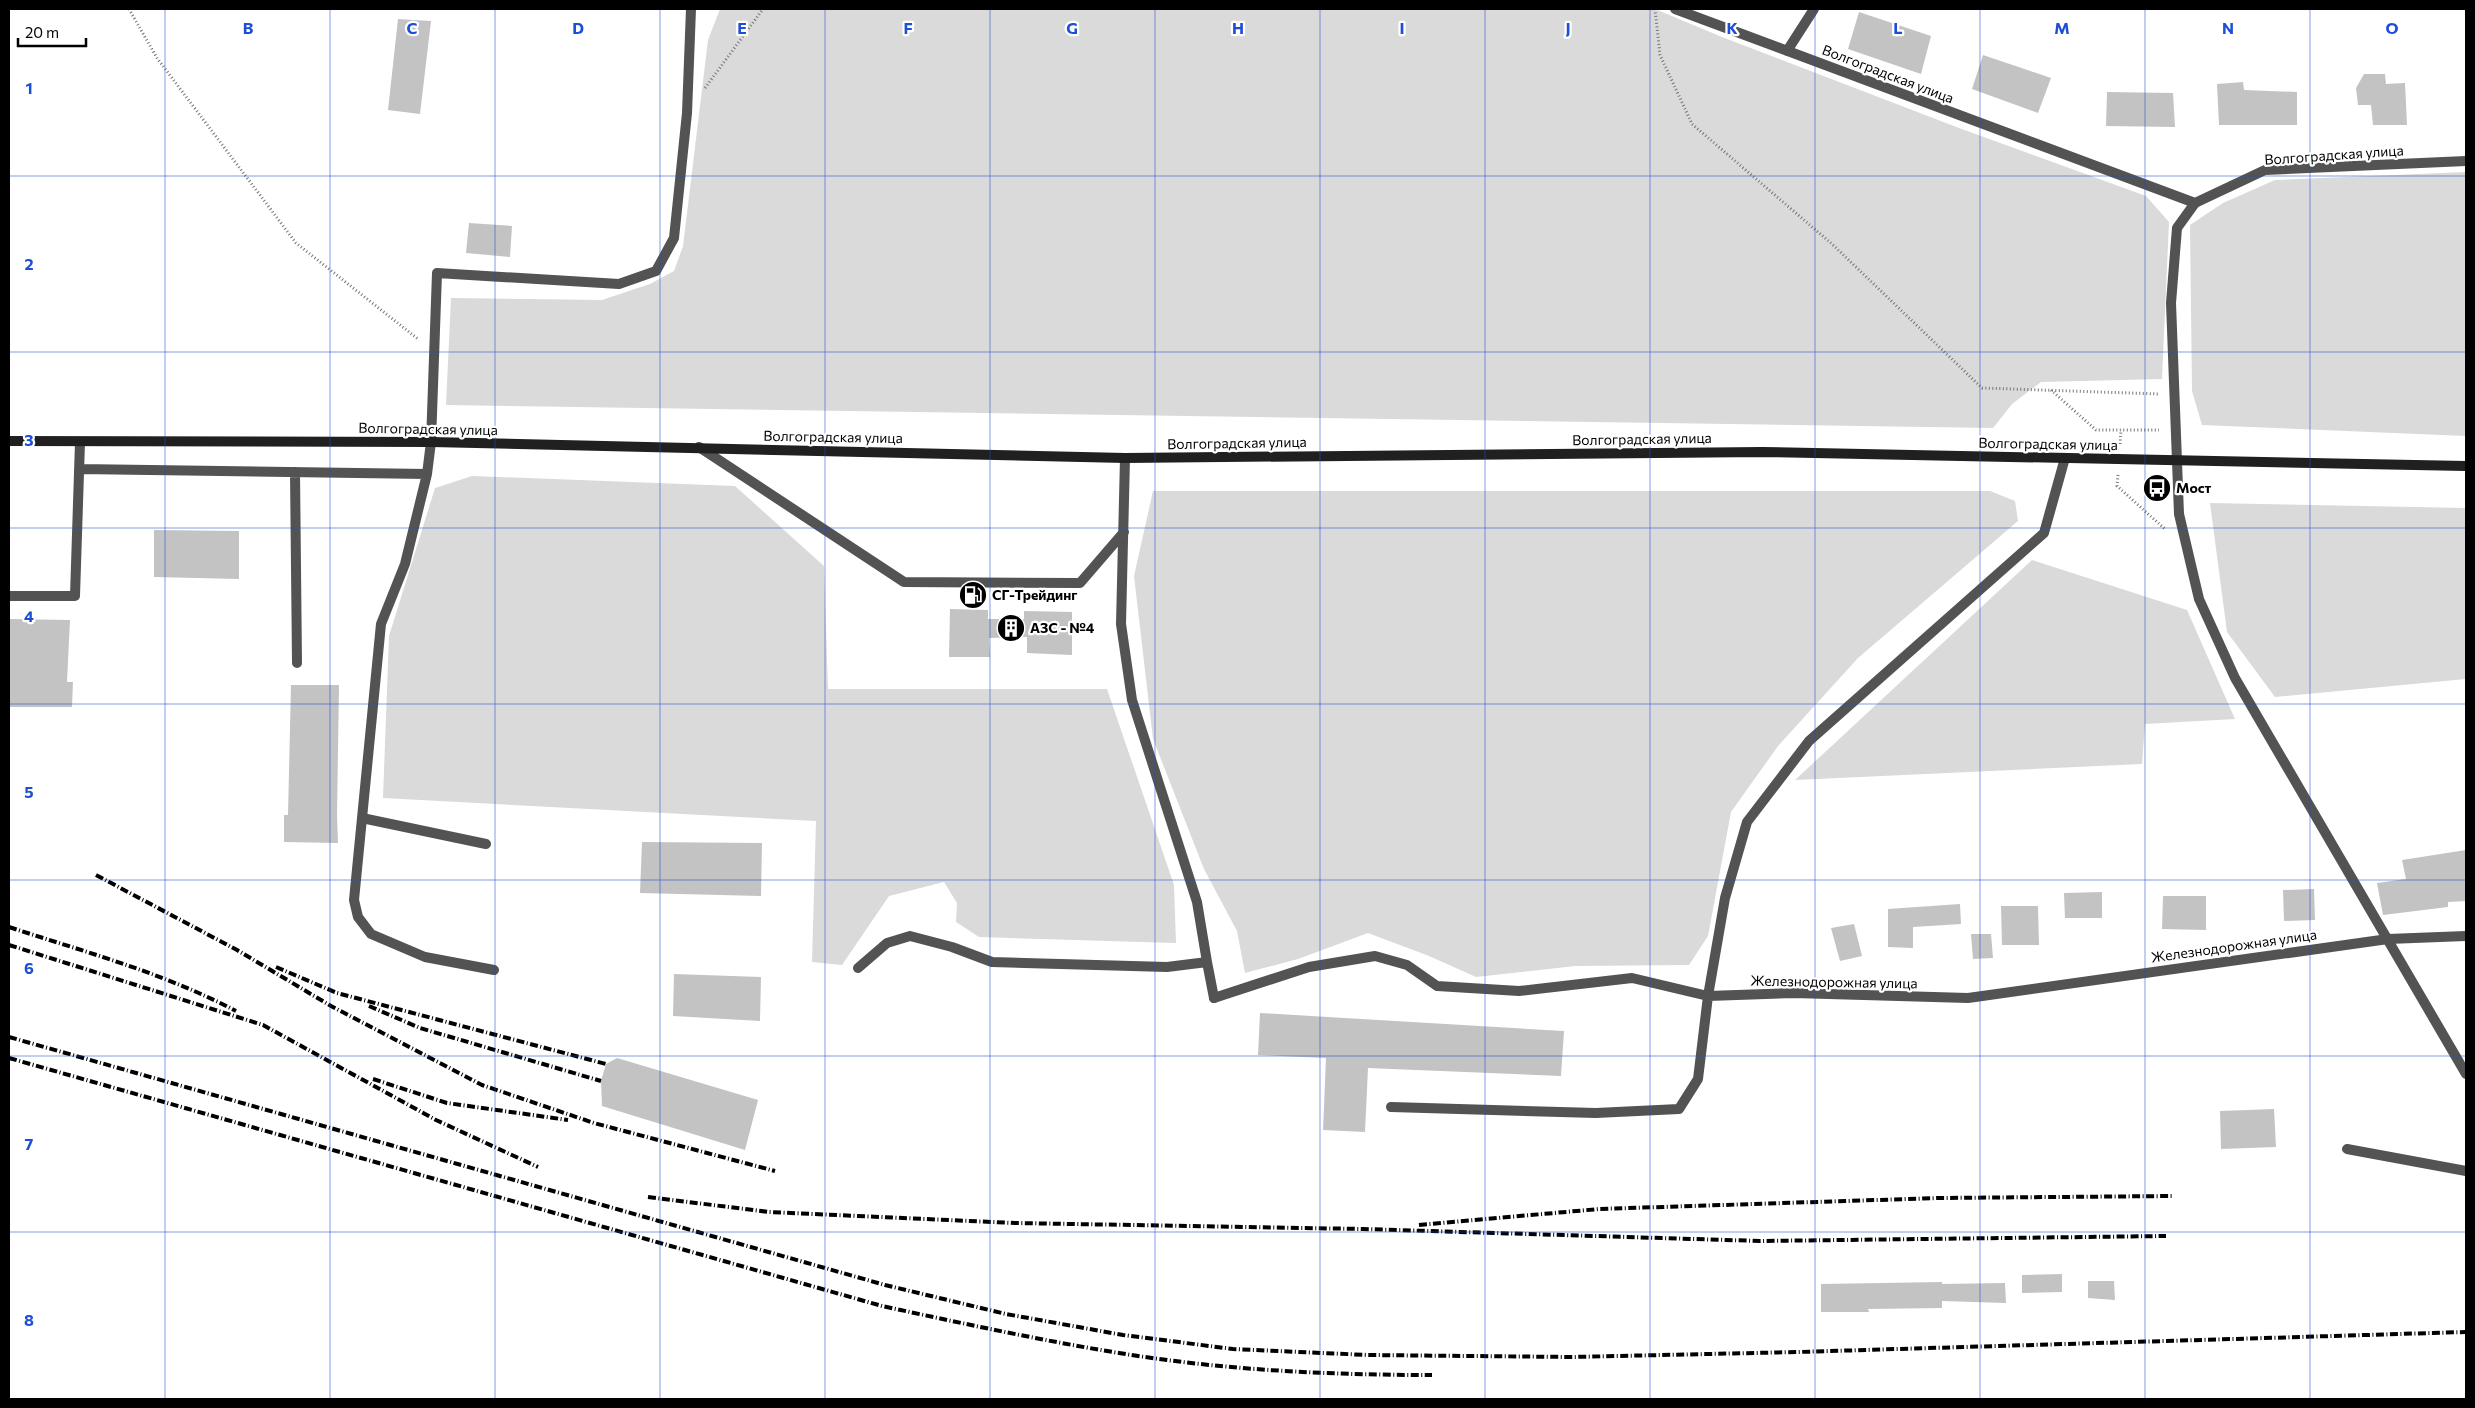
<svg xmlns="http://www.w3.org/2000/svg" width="2475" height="1408" font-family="Commissioner,sans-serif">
  <rect width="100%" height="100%" fill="#fff"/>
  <!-- green -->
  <path fill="#dadada" d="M720,9H1655L1722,37L1959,128L2146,196L2169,222L2162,379L2041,382L2012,404L1993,428L446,405L451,298L602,300L650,284L674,271L683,246L708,40Z
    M2466,172V436L2202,425L2192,391L2190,225L2223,203L2275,180Z
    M472,476L735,486L824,566L828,689H1107L1174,885L1176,943L979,937L956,922L957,903L944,882L889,896L842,965L812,962L816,821L383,798L389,636L435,488Z
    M1153,491H1990L2015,501L2018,521L1858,658L1778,746L1731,812L1708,936L1689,965L1575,966L1476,977L1429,956L1368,933L1298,959L1245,973L1237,931L1204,869L1153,739L1134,576Z
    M2210,503L2466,508V679L2275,697L2227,632Z
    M2032,560L2187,610L2235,719L2145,724L2142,764L1795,780Z"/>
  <!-- building -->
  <path fill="#c3c3c3" d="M1859,12L1931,36L1921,74L1848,49Z
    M398,19L431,21L420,114L388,110Z
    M1983,55L2051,78L2038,113L1972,89Z
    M2364,74H2385L2386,84L2405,83L2407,125H2373L2371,105H2358L2356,88Z
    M2243,82L2244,90L2297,92V125H2219L2217,84Z
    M2107,92L2173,93L2175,127L2106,126Z
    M469,223L512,226L510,257L466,253Z
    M154,530L239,531V579L154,577Z
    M950,609L988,610V619H1024V611L1072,612V655L1027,653V637L989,638L990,657H949Z
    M9,619L70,620L67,682H73L72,707H9Z
    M291,685H339L337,816L338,843L284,842V815H288Z
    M642,842L762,843L761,896L640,893Z
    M2466,850V901L2448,902V907L2383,915L2377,883L2406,879L2402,860Z
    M2314,889L2315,920L2284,921L2283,890Z
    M2102,892V918H2065L2064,893Z
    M2163,896H2206V930L2162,929Z
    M1960,904L1961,924L1913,927V948L1888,947V909Z
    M2001,906H2038L2039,945H2002Z
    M1854,924L1862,956L1840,961L1831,928Z
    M1971,934H1991L1993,958L1973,959Z
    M674,974L761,977L760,1021L673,1016Z
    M1260,1013L1564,1031L1561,1076L1368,1068L1365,1132L1323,1130L1326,1058L1258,1055Z
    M617,1058L758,1100L745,1150L602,1106L601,1081L606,1064Z
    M2274,1109L2276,1147L2221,1149L2220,1111Z
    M2062,1274V1292L2022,1293V1275Z
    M2088,1281H2114L2115,1300L2088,1298Z
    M1942,1282V1284L2005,1283L2006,1303L1942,1301V1308L1868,1309L1869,1312H1821V1284Z"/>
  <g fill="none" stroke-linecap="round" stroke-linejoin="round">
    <!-- path -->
    <path stroke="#757575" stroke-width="3" stroke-dasharray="1 2.5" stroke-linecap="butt" d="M129,9L157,58L296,243L418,339
      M1655,9L1660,55L1692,124L1832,244L1982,388L2159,394
      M705,88L763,9
      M2051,390L2096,430H2159
      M2120,444L2121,430
      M2118,475L2117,486L2166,530"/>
    <!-- lane -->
    <path stroke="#535353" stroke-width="10" d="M2195,203L2177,228L2171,303L2179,514L2199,599L2235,678L2466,1074
      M699,447L904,582L1080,583L1124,532
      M1125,458L1121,624L1132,700L1197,902L1207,962
      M79,469L427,474L431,442L437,273L619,284L656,271L674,238L687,113L691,9
      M295,472L297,663
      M427,474L405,564L381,624L354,900L358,917L371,934L425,957L494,970
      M9,596H75L80,442
      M362,818L486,844
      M858,968L887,943L910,936L952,947L992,962L1167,967L1207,962L1214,998
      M2347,1149L2466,1171"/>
    <!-- street -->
    <path stroke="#535353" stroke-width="10" d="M1675,9L2195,203L2265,170L2466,161
      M1787,51L1814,9
      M1214,998L1309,967L1375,956L1407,965L1437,986L1519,991L1632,978L1708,996L1794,993L1968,998L2388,939L2466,936
      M1391,1107L1596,1113L1679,1109L1698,1079L1708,996L1725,898L1747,822L1809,741L2044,533L2065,458"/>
    <!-- secondary -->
    <path stroke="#202020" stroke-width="10" d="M9,441L431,442L1125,458L1762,452L2466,466"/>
    <!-- rail -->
    <path stroke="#000" stroke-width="4" stroke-dasharray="8 2.5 1 2.5" stroke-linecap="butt" d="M96,875L237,950L331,1006L482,1085L594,1123L775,1171
      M9,927C85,952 164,973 236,1011
      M9,945L263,1025L436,1120L538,1167
      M276,967L337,993L606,1064
      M369,1006L420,1028L601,1081
      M9,1037L885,1285L1006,1314L1123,1335L1233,1349L1368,1355L1572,1357L1798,1352L2466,1332
      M9,1058L882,1306C961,1323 1039,1340 1119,1353C1222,1370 1328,1375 1432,1375
      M373,1079L447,1103L568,1120
      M648,1197L769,1212L1015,1223L1363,1229L1760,1241L2166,1236
      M1419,1225L1599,1209L1939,1198L2173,1196"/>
  </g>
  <!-- grid -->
  <path fill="none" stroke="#1d4ed8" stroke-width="1" stroke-opacity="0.55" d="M165,9V1399M330,9V1399M495,9V1399M660,9V1399M825,9V1399M990,9V1399M1155,9V1399M1320,9V1399M1485,9V1399M1650,9V1399M1815,9V1399M1980,9V1399M2145,9V1399M2310,9V1399M9,176H2466M9,352H2466M9,528H2466M9,704H2466M9,880H2466M9,1056H2466M9,1232H2466"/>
  <!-- icons -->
  <defs>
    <symbol id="bus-disc" viewBox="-11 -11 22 22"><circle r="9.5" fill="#000" stroke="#fff"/><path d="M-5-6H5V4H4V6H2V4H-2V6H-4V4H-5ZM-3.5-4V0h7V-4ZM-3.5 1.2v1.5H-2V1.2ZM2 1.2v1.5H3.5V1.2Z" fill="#fff"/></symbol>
    <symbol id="fuel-disc" viewBox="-11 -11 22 22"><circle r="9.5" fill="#000" stroke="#fff"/><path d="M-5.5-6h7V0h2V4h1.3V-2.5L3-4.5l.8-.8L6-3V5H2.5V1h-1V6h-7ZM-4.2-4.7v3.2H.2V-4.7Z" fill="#fff"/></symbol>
    <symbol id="building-disc" viewBox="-11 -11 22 22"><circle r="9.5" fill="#000" stroke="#fff"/><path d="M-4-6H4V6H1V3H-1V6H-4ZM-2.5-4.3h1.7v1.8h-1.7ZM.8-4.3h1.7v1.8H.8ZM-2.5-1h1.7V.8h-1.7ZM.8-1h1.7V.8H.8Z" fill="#fff"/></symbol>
  </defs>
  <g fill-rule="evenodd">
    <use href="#bus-disc" x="2141" y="472" width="32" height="32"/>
    <use href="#fuel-disc" x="957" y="579" width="32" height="32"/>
    <use href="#building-disc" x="995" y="612" width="32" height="32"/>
  </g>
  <g text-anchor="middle" stroke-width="4.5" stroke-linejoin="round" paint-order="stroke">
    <!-- street labels -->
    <g font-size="14" fill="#000" stroke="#fff">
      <text transform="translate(1888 74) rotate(21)" y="5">Волгоградская улица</text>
      <text transform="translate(2334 155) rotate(-4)" y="5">Волгоградская улица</text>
      <text transform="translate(428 429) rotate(1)" y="5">Волгоградская улица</text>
      <text transform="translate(833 437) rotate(1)" y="5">Волгоградская улица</text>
      <text transform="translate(1642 439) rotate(-1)" y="5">Волгоградская улица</text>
      <text transform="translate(1237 443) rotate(-1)" y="5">Волгоградская улица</text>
      <text transform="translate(2048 444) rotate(1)" y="5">Волгоградская улица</text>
      <text transform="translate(2234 946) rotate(-8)" y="5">Железнодорожная улица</text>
      <text transform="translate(1834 982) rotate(1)" y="5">Железнодорожная улица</text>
    </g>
    <!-- poi labels -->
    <g font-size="14" font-weight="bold" fill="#000" stroke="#fff" text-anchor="start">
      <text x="2176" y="493">Мост</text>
      <text x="992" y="600">СГ-Трейдинг</text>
      <text x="1030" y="633">АЗС - №4</text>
    </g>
  </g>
  <g font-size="16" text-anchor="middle" font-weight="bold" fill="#1d4ed8" stroke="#fff" stroke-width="4.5" stroke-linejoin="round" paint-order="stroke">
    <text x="248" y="34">B</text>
    <text x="412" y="34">C</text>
    <text x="578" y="34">D</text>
    <text x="742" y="34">E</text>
    <text x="908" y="34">F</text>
    <text x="1072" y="34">G</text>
    <text x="1238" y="34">H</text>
    <text x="1402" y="34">I</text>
    <text x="1568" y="34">J</text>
    <text x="1732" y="34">K</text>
    <text x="1898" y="34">L</text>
    <text x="2062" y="34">M</text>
    <text x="2228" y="34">N</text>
    <text x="2392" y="34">O</text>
    <text x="29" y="94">1</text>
    <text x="29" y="270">2</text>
    <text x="29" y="446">3</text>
    <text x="29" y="622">4</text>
    <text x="29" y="798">5</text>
    <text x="29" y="974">6</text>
    <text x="29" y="1150">7</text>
    <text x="29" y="1326">8</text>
  </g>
  <!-- border -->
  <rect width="2475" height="1408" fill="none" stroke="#000000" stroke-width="20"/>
  <!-- scale -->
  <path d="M18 38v8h68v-8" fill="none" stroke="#000000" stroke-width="2.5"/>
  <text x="25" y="38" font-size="15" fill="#000000" stroke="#ffffff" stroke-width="4" paint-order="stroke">20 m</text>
</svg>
